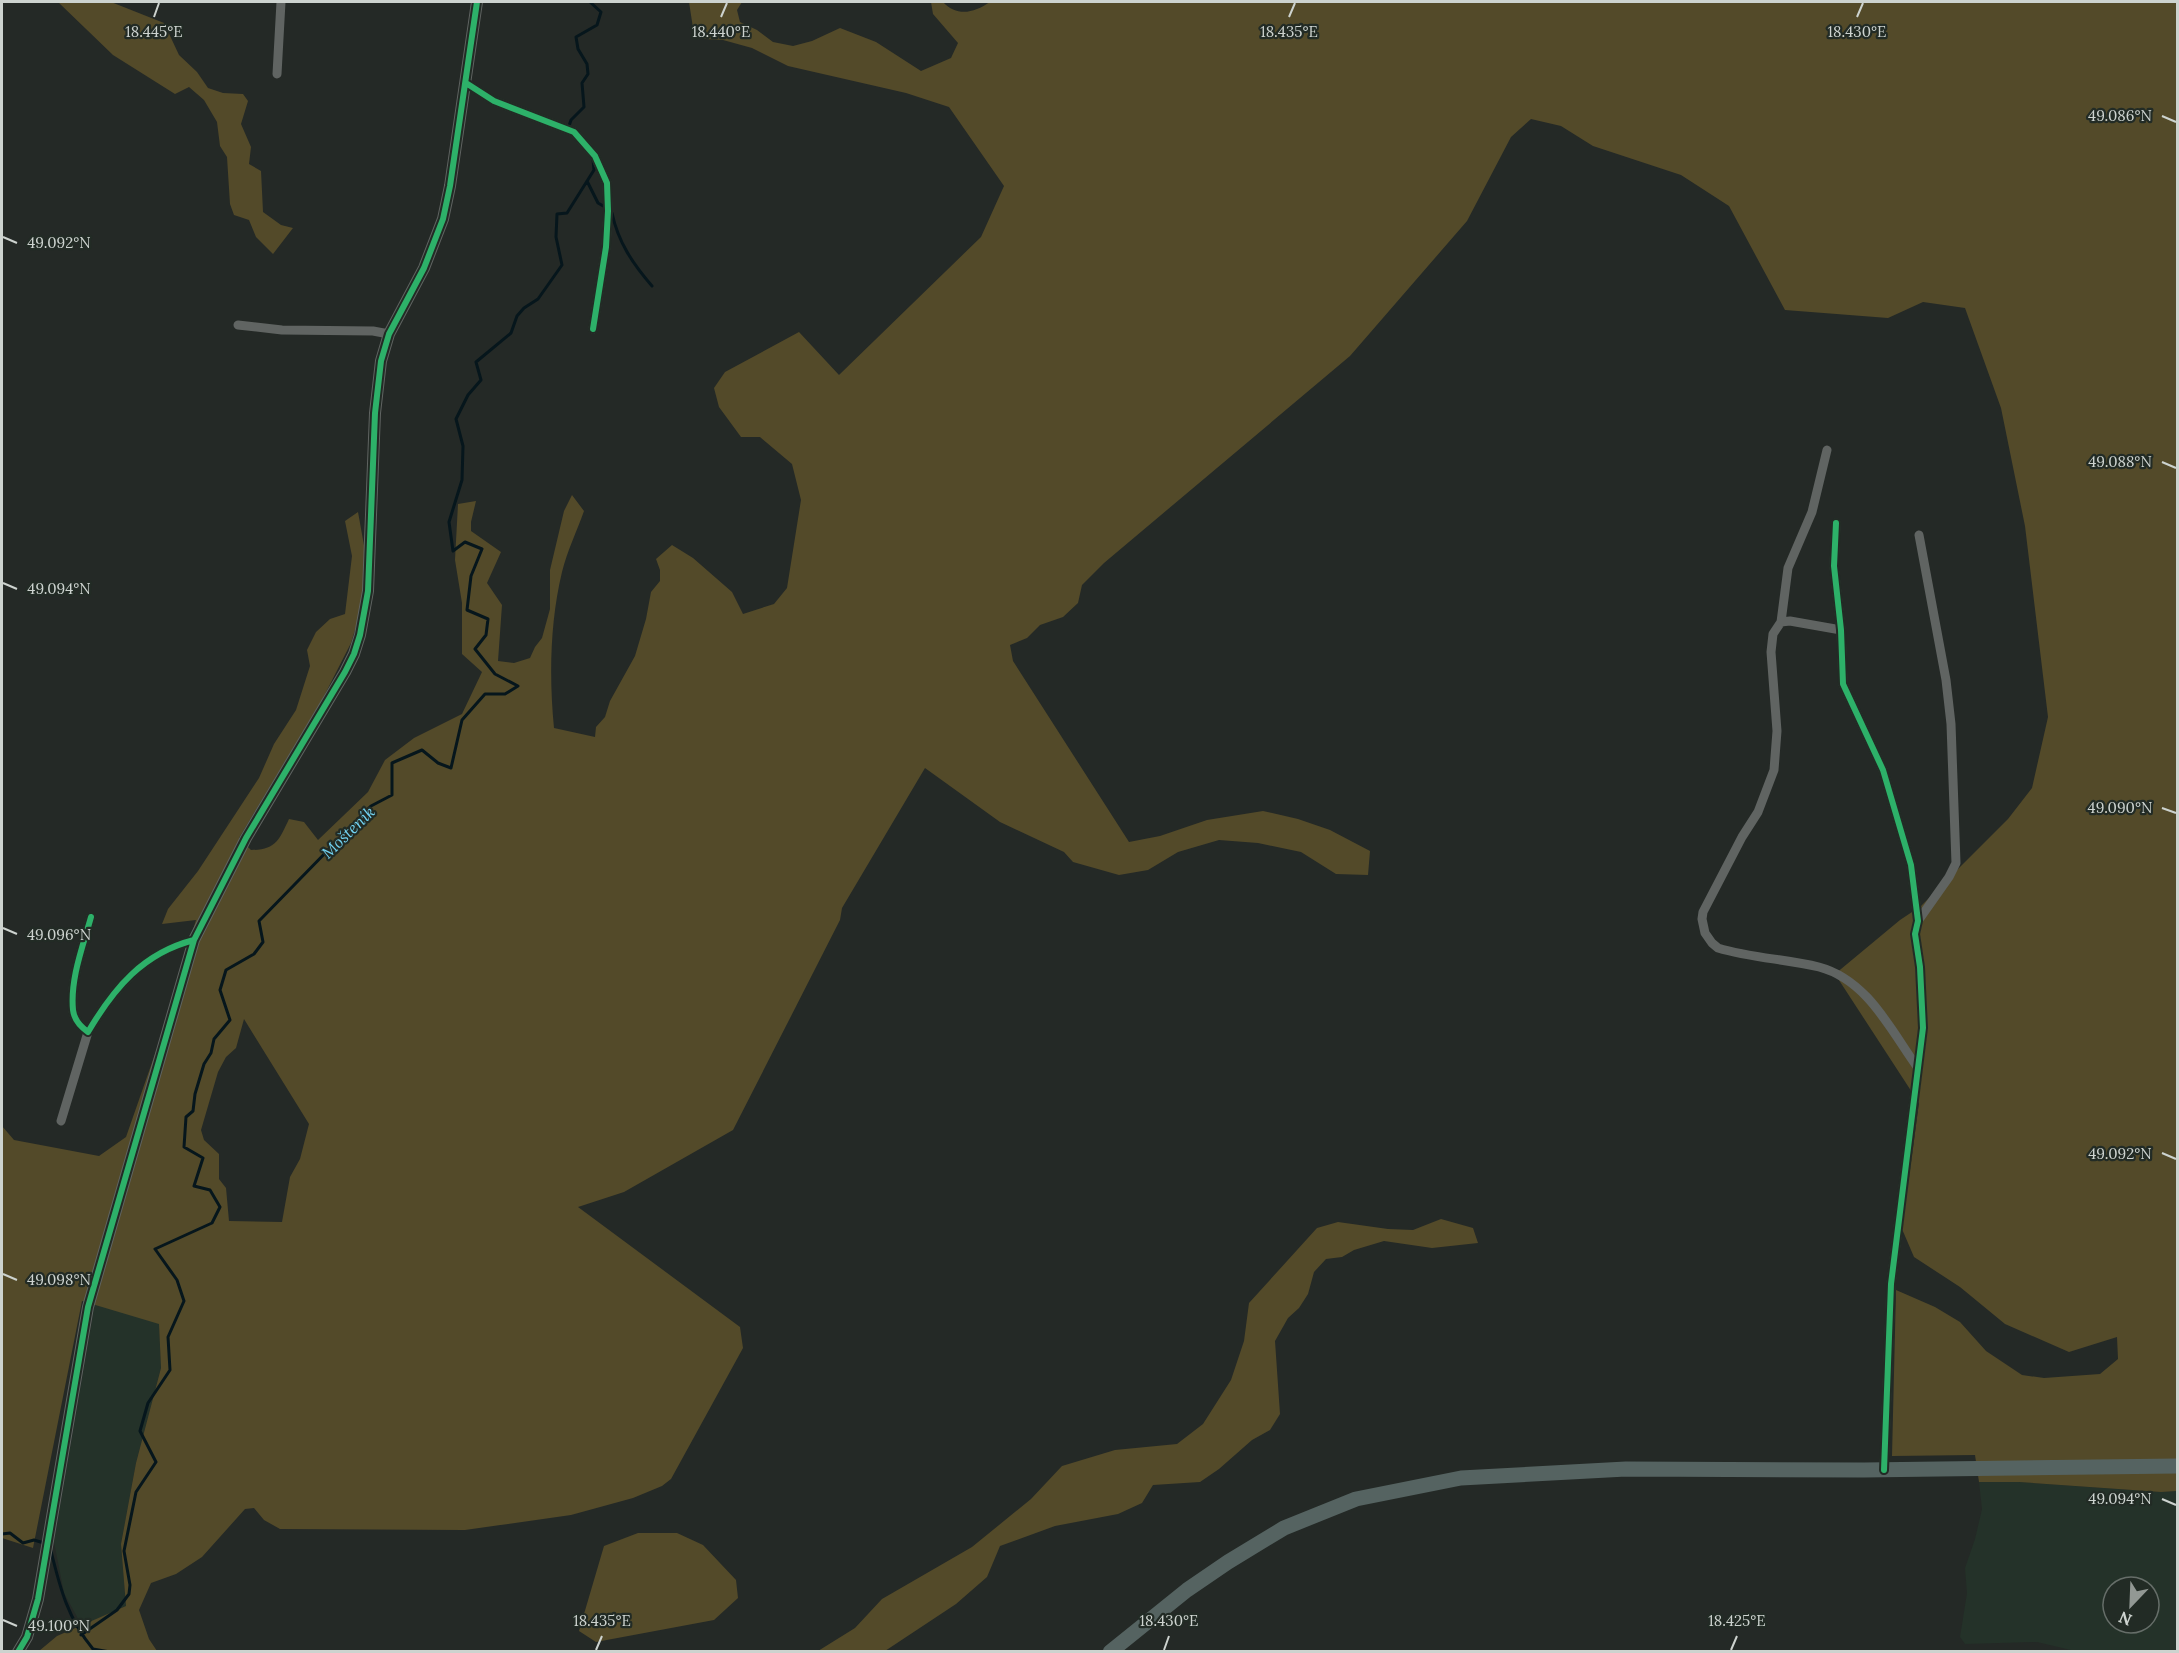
<svg xmlns="http://www.w3.org/2000/svg" width="2179" height="1653" font-family="Lora,serif">
  <rect width="100%" height="100%" fill="#242926"/>
  <!-- built -->
  <path fill="#243229" fill-rule="evenodd" d="M95,1303L159,1323L161,1368L136,1463L121,1544L126,1606L82,1626L64,1593L54,1542Z
    M1979,1482H2019L2161,1492L2177,1491V1651H2075L2037,1642L1965,1644L1960,1637L1967,1593L1965,1568L1975,1539L1982,1509ZM2113,1587H2149V1623H2113Z"/>
  <!-- green -->
  <path fill="#534a29" fill-rule="evenodd" d="M58,2H111L164,23L179,55L197,72L208,88L223,93L243,94L248,101L241,124L251,147L249,164L261,171L263,212L281,225L293,228L273,254L256,237L249,220L234,215L230,204L227,157L220,146L217,122L204,100L189,87L175,94L113,55Z
    M689,2H742L737,10L740,22L757,30L773,42L793,46L812,41L840,28L876,42L921,71L951,58L958,43L933,14L931,2H943C957,17 974,13 990,2H2177V1491L2161,1492L2019,1482H1979L1975,1455L1892,1456L1896,1290L1935,1307L1960,1322L1986,1351L2022,1375L2044,1378L2100,1374L2118,1359L2117,1337L2069,1352L2005,1324L1960,1287L1914,1257L1902,1229L1919,1103L1835,974L1900,920L1921,906L2008,819L2032,788L2048,717L2025,526L2001,408L1965,308L1923,302L1888,318L1785,310L1729,206L1681,175L1593,146L1561,126L1531,119L1511,137L1467,221L1350,356L1104,563L1082,585L1078,603L1063,617L1040,625L1027,638L1010,645L1013,661L1129,842L1160,836L1207,820L1263,811L1298,819L1330,830L1370,851L1368,875L1336,874L1301,852L1258,843L1219,840L1178,852L1148,870L1119,875L1073,862L1064,852L1000,822L925,768L842,908L840,920L733,1130L624,1192L578,1207L740,1327L743,1348L671,1479L662,1486L633,1498L571,1515L465,1530L280,1529L264,1520L254,1508L245,1509L202,1557L176,1574L151,1583L139,1610L149,1639L157,1651H39L57,1636L126,1606L121,1544L136,1463L161,1368L159,1324L82,1301L33,1548L2,1538V1126L14,1140L99,1156L126,1137L162,1034L196,920L162,924L168,909L198,871L259,778L274,744L296,710L310,666L307,650L316,632L330,619L345,614L352,556L345,521L358,512L367,562L364,600L351,643L322,700L239,838L251,850C276,850 279,840 289,819L304,822L318,840L368,792L385,760L414,738L462,714L482,672L462,654V603L455,560L458,504L476,501L471,522V531L501,552L487,583L502,605L498,661L514,663L530,658L535,647L542,638L550,609V570L564,511L572,495L584,511C577,531 567,551 562,572C550,622 549,677 554,728L595,737L596,727L605,717L610,701L635,656L646,619L651,592L660,581V570L656,559L672,545L693,558L732,592L743,614L774,604L787,588L801,500L792,464L760,437H741L719,407L714,388L725,372L799,332L839,375L981,237L1004,186L949,107L906,93L788,66L752,48L723,40L705,39L693,28ZM244,1019L309,1124L300,1159L290,1177L282,1222L229,1221L226,1188L219,1179V1154L204,1140L201,1130L218,1072L226,1057L236,1048Z
    M1441,1219L1473,1228L1478,1243L1432,1248L1384,1241L1354,1250L1342,1257L1326,1259L1314,1272L1308,1294L1299,1308L1288,1318L1275,1341L1280,1414L1270,1430L1252,1440L1219,1469L1200,1482L1153,1485L1142,1503L1118,1514L1055,1526L1000,1546L987,1577L956,1604L885,1651H818L855,1628L882,1599L972,1547L1031,1499L1062,1466L1115,1450L1177,1444L1203,1424L1231,1380L1244,1341L1249,1303L1317,1228L1338,1222L1388,1229L1413,1230Z
    M638,1533H677L703,1545L736,1580L738,1598L714,1620L596,1642L579,1631L604,1546Z"/>
  <g fill="none" stroke-linecap="round" stroke-linejoin="round">
    <!-- stream -->
    <path stroke="#06161c" stroke-width="3" d="M571,128L569,126L571,120L584,107L582,83L588,74L587,64L578,49L576,37L597,25L601,12L590,2
      M587,181L598,203L605,207
      M612,213C618,242 633,264 652,286
      M2,1534L10,1533L23,1543L34,1540L44,1543
      M51,1551C60,1588 68,1619 93,1649L110,1652
      M81,1635L117,1610L129,1594L130,1585L124,1551L136,1492L156,1462L140,1431L148,1403L170,1370L168,1337L184,1301L177,1280L155,1249L212,1223L220,1207L210,1190L194,1186L203,1158L184,1147L186,1117L193,1111L195,1094L204,1064L211,1053L214,1039L230,1020L220,990L226,970L254,954L263,942L259,921L371,806L392,795V763L422,750L438,763L451,768L462,720L485,694H505L518,686L495,674L475,649L486,635L488,619L467,610L471,576L482,549L465,542L453,551L449,522L462,480L463,446L456,419L468,395L481,380L476,362L511,333L517,316L524,308L538,299L562,265L556,237L557,214L567,213L594,170L593,159"/>
    <!-- minor -->
    <path stroke="#606462" stroke-width="9" d="M277,74L281,2
      M466,83L494,101L574,132L595,156L607,183L608,211L606,247L593,329
      M238,325L282,330L373,331L389,334
      M1836,523L1834,566L1841,630L1843,684L1883,770L1911,865L1918,921L1915,934L1920,967L1923,1028L1891,1284L1884,1470
      M1781,622L1788,568L1812,512L1827,450
      M1841,630L1790,621L1781,622L1773,634L1771,652L1777,731L1774,770L1758,812L1742,837L1703,912L1702,919L1705,933L1712,943L1718,948C1751,958 1786,959 1819,967C1868,980 1891,1031 1918,1068
      M91,917C83,946 70,979 73,1010C74,1019 81,1027 88,1032C114,988 143,953 194,940
      M1918,921L1949,877L1956,863L1951,724L1946,680L1919,535
      M61,1121L88,1032"/>
    <!-- tertiary -->
    <path stroke="#606462" stroke-width="12" d="M18,1652L27,1637L38,1599L88,1307L194,940L246,838L345,672L354,654L360,635L368,591L375,413L381,361L389,334L424,268L443,219L450,186L477,2"/>
    <!-- primary -->
    <path stroke="#556361" stroke-width="15" d="M1110,1652L1187,1590L1228,1562L1284,1528L1356,1499L1461,1478L1626,1469L1864,1470L2178,1466"/>
    <defs>
      <path id="cycleway" d="M466,83L494,101L574,132L595,156L607,183L608,211L606,247L593,329
        M1836,523L1834,566L1841,630L1843,684L1883,770L1911,865L1918,921L1915,934L1920,967L1923,1028L1891,1284L1884,1470
        M91,917C83,946 70,979 73,1010C74,1019 81,1027 88,1032C114,988 143,953 194,940
        M18,1652L27,1637L38,1599L88,1307L194,940L246,838L345,672L354,654L360,635L368,591L375,413L381,361L389,334L424,268L443,219L450,186L477,2"/>
    </defs>
    <!-- cycleway casing -->
    <use href="#cycleway" stroke="#222b25" stroke-width="10"/>
    <!-- cycleway -->
    <use href="#cycleway" stroke="#2db169" stroke-width="6"/>
  </g>
  <!-- ticks -->
  <path fill="none" stroke="#cdd3cf" stroke-width="2" d="M154,17L159,3M721,17L727,3M1289,17L1295,3M1857,17L1863,3M2162,116L2176,122M3,237L17,243M2162,462L2176,468M3,583L17,589M2162,808L2176,813M3,928L17,934M2162,1153L2176,1159M3,1274L17,1280M2162,1499L2176,1505M3,1620L17,1626M596,1650L602,1636M1164,1650L1169,1636M1731,1650L1737,1636"/>
  <g text-anchor="middle" stroke-width="4.5" stroke-linejoin="round" paint-order="stroke">
    <!-- water labels -->
    <g font-size="16" font-style="italic" fill="#72d2f1" stroke="#222b25">
      <text transform="translate(348 832) rotate(-44)" y="6">Mošteník</text>
    </g>
  </g>
  <g font-size="15" text-anchor="middle" fill="#cdd3cf" stroke="#222b25" stroke-width="4.5" stroke-linejoin="round" paint-order="stroke">
    <text x="154" y="37">18.445°E</text>
    <text x="721" y="37">18.440°E</text>
    <text x="1289" y="37">18.435°E</text>
    <text x="1857" y="37">18.430°E</text>
    <text x="2120" y="121">49.086°N</text>
    <text x="59" y="248">49.092°N</text>
    <text x="2120" y="467">49.088°N</text>
    <text x="59" y="594">49.094°N</text>
    <text x="2120" y="813">49.090°N</text>
    <text x="59" y="940">49.096°N</text>
    <text x="2120" y="1159">49.092°N</text>
    <text x="59" y="1285">49.098°N</text>
    <text x="2120" y="1504">49.094°N</text>
    <text x="602" y="1626">18.435°E</text>
    <text x="1169" y="1626">18.430°E</text>
    <text x="1737" y="1626">18.425°E</text>
    <text x="59" y="1631">49.100°N</text>
  </g>
  <!-- border -->
  <rect width="2179" height="1653" fill="none" stroke="#cdd3cf" stroke-width="6"/>
  <!-- north arrow -->
  <g transform="translate(2131 1605) rotate(203)"><circle r="28" fill="#222b25" stroke="#666e69" stroke-width="1.5"/>
  <path d="M0-4.5L10 22L0 15L-10 22Z" fill="#929894"/>
  <text y="-9" font-size="16" font-weight="bold" text-anchor="middle" fill="#cdd3cf">N</text>
  </g>
</svg>
